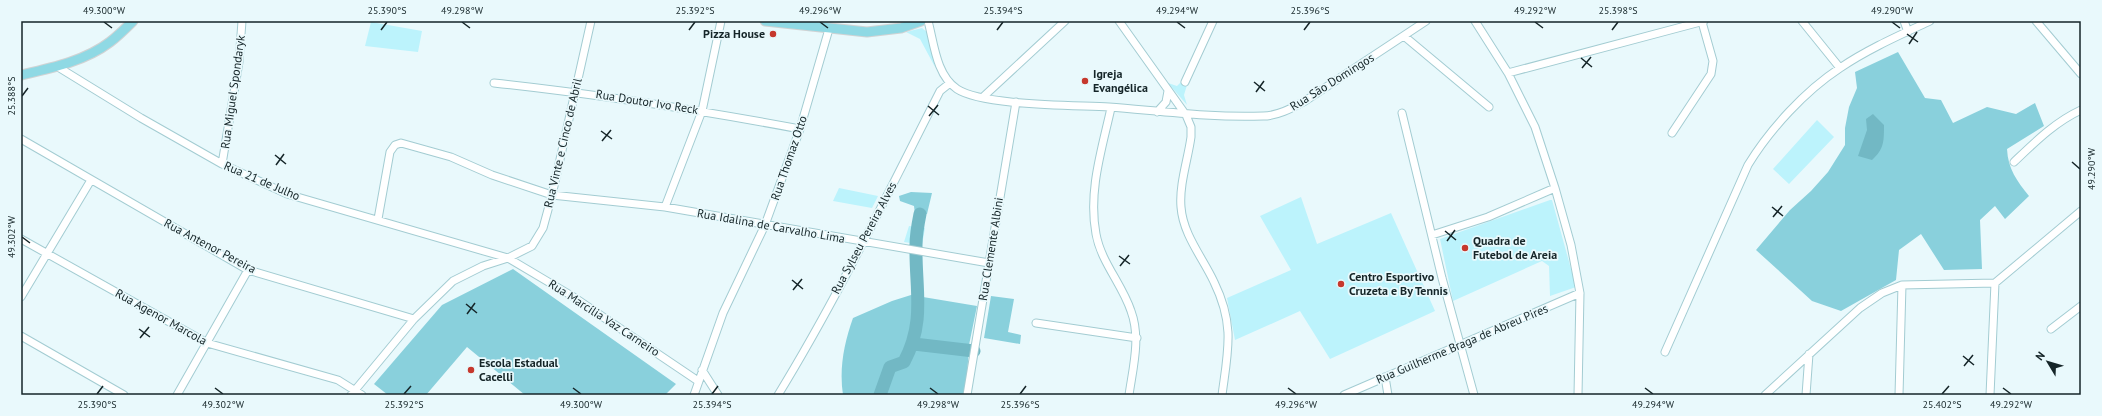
<svg xmlns="http://www.w3.org/2000/svg" width="2102" height="416" font-family="'PT Sans',sans-serif">
  <rect width="100%" height="100%" fill="#e9f9fc"/>
  <!-- green -->
  <path fill="#bcf3fc" d="M371,22L422,31L418,52L365,46Z
    M922,28L928,33L935,67L920,39L906,32Z
    M1181,82L1187,85L1184,95L1187,105L1168,83L1177,86Z
    M1817,120L1834,137L1789,184L1773,169Z
    M839,188L878,196L872,208L833,201Z
    M1301,197L1317,244L1391,213L1435,311L1330,359L1300,311L1235,340L1227,298L1291,270L1260,216Z
    M1550,200H1552L1576,287L1550,296L1549,266L1542,261L1453,301L1440,239Z
    M909,226L925,228L922,245L904,242Z"/>
  <!-- forest -->
  <path fill="#89d0dc" d="M1898,52L1925,98L1941,100L1953,123L1987,107L2016,114L2035,103L2044,126L2007,149C2008,169 2017,181 2029,196L2005,219L1995,206L1980,220L1982,269L1944,270L1921,234L1899,250L1896,280L1841,311L1812,301L1756,250L1790,210L1811,191L1828,172L1845,145V128L1849,107L1857,88L1855,72Z
    M911,192L932,193L927,214H915L914,206L900,201L899,196Z
    M513,269L676,384L665,395H525L467,347L426,395H388L374,384L442,305Z
    M911,295L977,306L969,345L967,377L964,395H843C839,369 844,343 853,318L892,301Z
    M991,296L1014,299L1008,332L1021,335L1020,344L984,338Z"/>
  <!-- water -->
  <path fill="#72b8c4" d="M1873,114L1884,125C1884,142 1884,149 1872,160L1858,156L1867,130L1866,119Z"/>
  <g fill="none" stroke-linecap="round" stroke-linejoin="round">
    <!-- river -->
    <path stroke="#72b8c4" stroke-width="13" d="M914,344L974,351
      M880,395L890,367L904,362C926,321 915,288 916,245C916,235 918,224 920,214"/>
    <defs>
      <path id="minor" d="M928,21C934,43 936,75 957,89C983,106 1075,105 1109,107C1160,111 1211,118 1263,116C1278,116 1292,108 1305,101L1426,21
        M1119,21L1186,115L1191,127V137C1188,159 1179,185 1181,207C1183,235 1203,258 1214,282C1235,325 1228,350 1222,395
        M1475,21L1508,73L1535,127L1555,188L1571,245L1580,293L1578,395
        M1802,21L1840,68
        M1904,21L1908,32
        M2036,21L2081,74
        M1404,36L1489,107
        M58,67L141,118L222,164L287,194L508,258L572,296L698,381
        M1508,73L1704,21
        M1185,82L1213,21
        M494,83C597,94 698,110 800,129
        M983,97L1065,21
        M1111,108C1102,149 1088,191 1096,234C1101,262 1122,284 1131,311C1141,338 1133,367 1129,395
        M1157,112L1166,102L1168,91
        M1402,113L1442,278L1474,395
        M1672,133L1711,74L1713,61L1702,22
        M21,139L248,270L414,319
        M2014,162C2035,142 2055,122 2081,110
        M222,164L239,62L242,21
        M665,207L702,111L721,21
        M378,219L390,152L395,145L401,143L451,157L492,175L552,195L665,207L989,263
        M1432,235L1488,217L1555,188
        M21,239L207,343L338,380L362,395
        M21,297L91,180
        M1036,323L1137,338
        M2051,329L2081,306
        M21,336L124,395
        M1665,352L1748,165C1770,129 1805,91 1840,68C1868,49 1900,35 1930,21
        M702,370L718,395
        M1385,377L1388,395
        M177,395L248,270
        M351,395L414,319L453,281L483,266L508,258L532,246L543,228L552,195L591,21
        M694,395L723,313L765,225L800,129L829,29
        M778,395C838,297 888,193 940,91L950,83
        M967,395L1016,102
        M1344,395L1580,293
        M1765,395L1860,308L1882,293L1902,285L1995,283L2081,211
        M1806,395L1809,354
        M1899,395L1902,285
        M1990,395L1995,283"/>
      <path id="major" d="M765,21L867,32L901,28L921,21
        M21,75C52,68 85,61 110,42C118,36 126,28 133,21"/>
    </defs>
    <!-- minor casing -->
    <use href="#minor" stroke="#a3ccd2" stroke-width="9"/>
    <!-- major casing -->
    <use href="#major" stroke="#d0d3d4" stroke-width="11"/>
    <!-- minor -->
    <use href="#minor" stroke="#fff" stroke-width="7"/>
    <!-- major -->
    <use href="#major" stroke="#8fd9e4" stroke-width="9"/>
  </g>
  <!-- ticks -->
  <path fill="none" stroke="#152528" stroke-width="1.5" d="M104,22L112,28M462,22L470,28M820,22L828,28M1177,22L1185,28M1535,22L1543,28M1892,22L1900,28M381,30L387,22M689,30L695,22M997,30L1003,22M1304,30L1310,22M1612,30L1618,22M1907,34L1918,42M1909,44L1917,32M1581,58L1592,67M1582,68L1591,57M1254,82L1265,91M1256,92L1264,81M22,96L28,88M928,106L939,115M929,116L938,105M601,131L612,139M602,141L611,130M275,155L286,164M2072,162L2080,169M276,165L284,154M1772,207L1783,216M1773,217L1782,206M1445,231L1456,240M22,237L30,243M1447,241L1455,230M1119,256L1130,264M1120,266L1129,255M792,280L803,289M793,290L802,279M466,304L477,313M467,314L475,303M139,329L150,337M140,338L149,327M1963,356L1974,365M1964,366L1973,355M215,388L223,394M573,388L581,394M930,388L938,394M1288,388L1296,394M1645,388L1653,394M2003,388L2011,394M97,394L103,386M404,394L411,386M712,394L718,386M1020,394L1026,386M1942,394L1949,386"/>
  <!-- markers -->
  <g fill="#c6382d" stroke="#e9f9fc" stroke-width="1.5">
    <circle cx="773" cy="34" r="4"/>
    <circle cx="1085" cy="81" r="4"/>
    <circle cx="1465" cy="248" r="4"/>
    <circle cx="1341" cy="284" r="4"/>
    <circle cx="471" cy="370" r="4"/>
  </g>
  <g text-anchor="middle" stroke-width="3.5" stroke-linejoin="round" paint-order="stroke">
    <!-- poi labels -->
    <g font-size="12" font-weight="bold" fill="#152528" stroke="#e9f9fc" text-anchor="start">
      <text x="765" y="38" text-anchor="end">Pizza House</text>
      <text x="1093" y="78">Igreja<tspan x="1093" dy="14">Evangélica</tspan></text>
      <text x="1473" y="245">Quadra de<tspan x="1473" dy="14">Futebol de Areia</tspan></text>
      <text x="1349" y="281">Centro Esportivo<tspan x="1349" dy="14">Cruzeta e By Tennis</tspan></text>
      <text x="479" y="367">Escola Estadual<tspan x="479" dy="14">Cacelli</tspan></text>
    </g>
    <!-- street labels -->
    <g font-size="12" fill="#152528" stroke="#e9f9fc">
      <text transform="translate(1332 82) rotate(-32)" y="4">Rua São Domingos</text>
      <text transform="translate(233 92) rotate(-82)" y="4">Rua Miguel Spondaryk</text>
      <text transform="translate(647 102) rotate(9)" y="4">Rua Doutor Ivo Reck</text>
      <text transform="translate(563 143) rotate(-77)" y="4">Rua Vinte e Cinco de Abril</text>
      <text transform="translate(789 158) rotate(-71)" y="4">Rua Thomaz Otto</text>
      <text transform="translate(262 181) rotate(23)" y="4">Rua 21 de Julho</text>
      <text transform="translate(771 226) rotate(10)" y="4">Rua Idalina de Carvalho Lima</text>
      <text transform="translate(864 238) rotate(-62)" y="4">Rua Sylseu Pereira Alves</text>
      <text transform="translate(210 246) rotate(28)" y="4">Rua Antenor Pereira</text>
      <text transform="translate(991 249) rotate(-81)" y="4">Rua Clemente Albini</text>
      <text transform="translate(161 317) rotate(29)" y="4">Rua Agenor Marcola</text>
      <text transform="translate(604 318) rotate(33)" y="4">Rua Marcília Vaz Carneiro</text>
      <text transform="translate(1462 344) rotate(-23)" y="4">Rua Guilherme Braga de Abreu Pires</text>
    </g>
  </g>
  <!-- border -->
  <rect width="2102" height="416" fill="none" stroke="#e9f9fc" stroke-width="44"/>
  <!-- north arrow -->
  <g transform="translate(2048 362) rotate(308)" stroke="#e9f9fc" stroke-width="3" paint-order="stroke">
  <path d="M0-3L7 15L0 10L-7 15Z" fill="#152528"/>
  <text y="-6" font-size="11" font-weight="bold" text-anchor="middle" fill="#152528">N</text>
  </g>
  <rect x="22" y="22" width="2058" height="372" fill="none" stroke="#152528" stroke-width="1.5"/>
  <g font-size="10" text-anchor="middle" fill="#152528">
    <text x="104" y="14">49.300°W</text>
    <text x="387" y="14">25.390°S</text>
    <text x="462" y="14">49.298°W</text>
    <text x="695" y="14">25.392°S</text>
    <text x="820" y="14">49.296°W</text>
    <text x="1003" y="14">25.394°S</text>
    <text x="1177" y="14">49.294°W</text>
    <text x="1310" y="14">25.396°S</text>
    <text x="1535" y="14">49.292°W</text>
    <text x="1618" y="14">25.398°S</text>
    <text x="1892" y="14">49.290°W</text>
    <text transform="translate(11 96) rotate(-90)" y="4">25.388°S</text>
    <text transform="translate(2091 169) rotate(-90)" y="4">49.290°W</text>
    <text transform="translate(11 237) rotate(-90)" y="4">49.302°W</text>
    <text x="97" y="408">25.390°S</text>
    <text x="223" y="408">49.302°W</text>
    <text x="404" y="408">25.392°S</text>
    <text x="581" y="408">49.300°W</text>
    <text x="712" y="408">25.394°S</text>
    <text x="938" y="408">49.298°W</text>
    <text x="1020" y="408">25.396°S</text>
    <text x="1296" y="408">49.296°W</text>
    <text x="1653" y="408">49.294°W</text>
    <text x="1942" y="408">25.402°S</text>
    <text x="2011" y="408">49.292°W</text>
  </g>
</svg>
